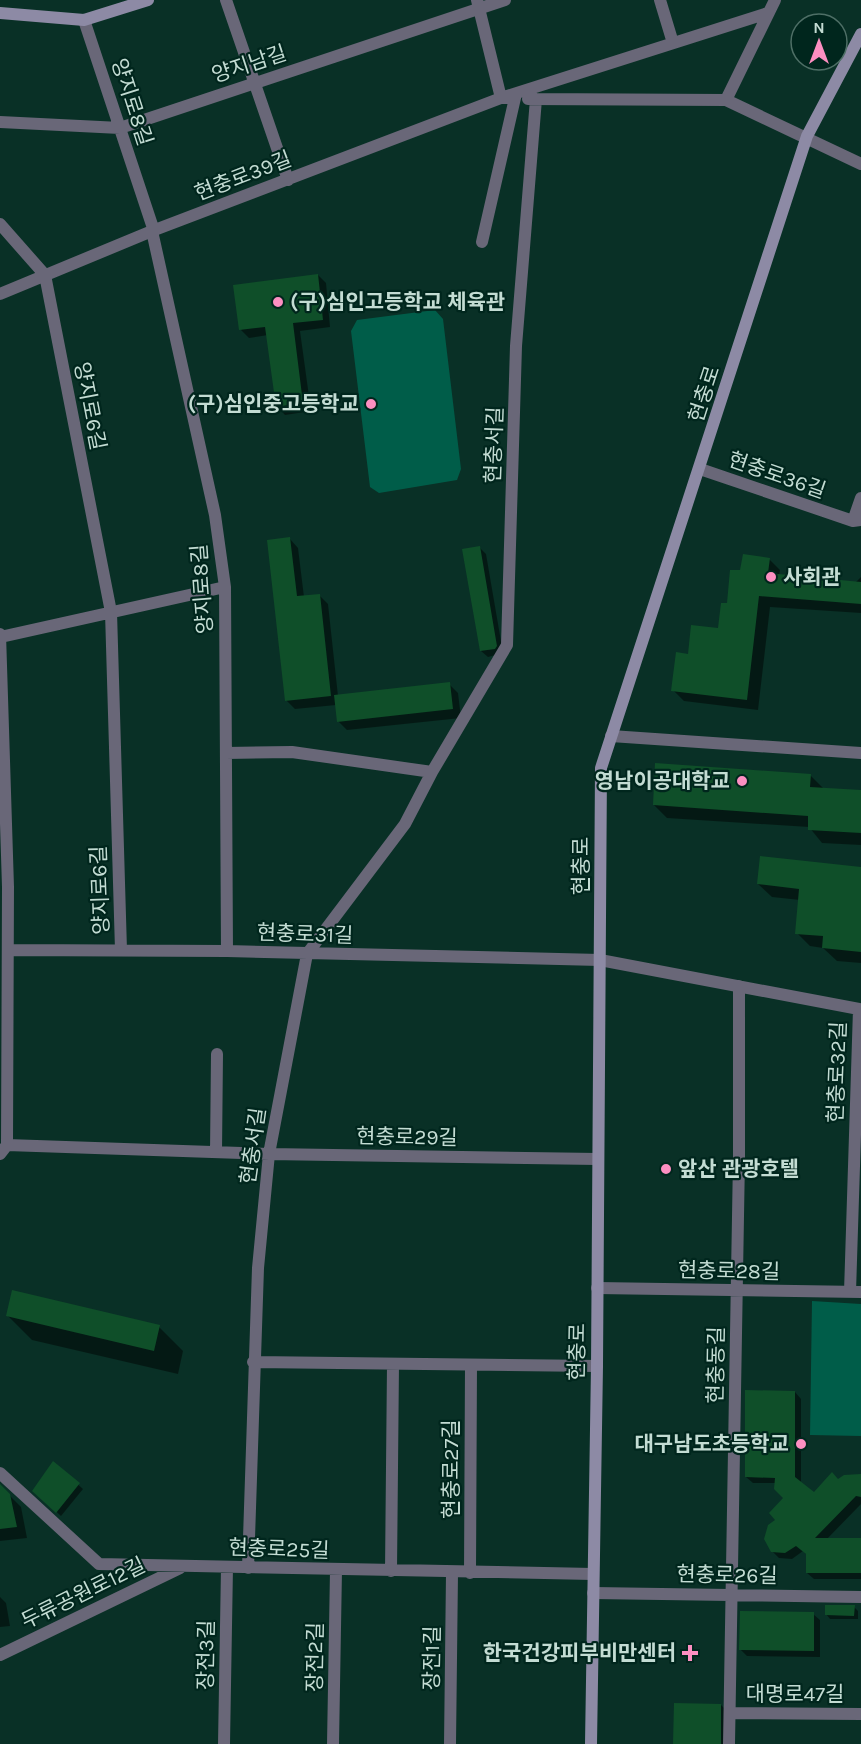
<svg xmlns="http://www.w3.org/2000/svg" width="861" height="1744" font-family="Karla,'Noto Sans KR',sans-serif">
  <rect width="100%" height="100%" fill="#093026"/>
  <!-- green -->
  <path fill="#005d49" d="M435,310L443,319L461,469L457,480L379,493L370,487L351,331L357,320Z
    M812,1301L861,1304V1436L810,1435Z"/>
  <!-- shadow -->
  <path fill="#0007" d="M318,275L326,283L330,327L300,331L311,411L285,415L277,406L268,335L249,338L241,330Z
    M290,539L298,548L304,597L319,595L328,604L338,696L449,684L458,693L461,718L347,730L338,721L336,705L295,709L286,700Z
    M480,548L486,554L503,653L488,657L481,651Z
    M769,559L780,570L779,576L855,583L861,577V613L770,607L758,710L684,701L673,690L689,655L719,630L742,571Z
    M810,775L824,789L861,791V845L822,843L809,827L667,818L654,805Z
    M861,869V963L837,961L823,948L810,946L797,933L800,900L772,897L758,884Z
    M7,1315L159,1327L183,1351L178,1374L32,1340Z
    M795,1392L801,1399V1484L814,1494L839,1481L861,1475V1504L826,1540L861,1541V1579H814L807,1573V1555L803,1551L792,1559L779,1558L772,1551L777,1521L785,1498L776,1483H753L746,1477Z
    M54,1463L83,1489L61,1516L34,1491Z
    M0,1486L21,1507L27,1538L0,1541Z
    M0,1597L6,1603L10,1626L0,1627Z
    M854,1607L858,1611V1619H830L826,1614Z
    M813,1614L820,1620V1657L747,1656L740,1649Z
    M721,1705L727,1711V1744H674Z"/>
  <!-- building -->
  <path fill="#0f4f29" d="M318,274L323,320L293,323L303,403L276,407L265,327L239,330L233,285Z
    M290,537L297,596L320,594L331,696L285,701L267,540Z
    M480,546L497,646L495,649L480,651L462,549Z
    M743,554L770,558L768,573L861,582V604L759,596L747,700L671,691L676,652L688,654L691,625L718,628L721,603H727L730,570H740Z
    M450,682L453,709L337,722L334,695Z
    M655,763L811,774L810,787L861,790V833L808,830V816L653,805Z
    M760,856L861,867V952L822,948L823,936L795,934L799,889L757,884Z
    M12,1290L160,1325L154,1351L6,1316Z
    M745,1390L795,1391V1477L814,1492L832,1472L838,1479L844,1475L861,1474V1497L856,1496L815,1538H861V1573H806V1554L796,1546L785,1553L771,1552L764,1539L768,1525L775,1520L769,1513L783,1498L774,1489L775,1478L745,1477Z
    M53,1461L80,1483L56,1513L32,1491Z
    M0,1484L10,1494L17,1527L0,1529Z
    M825,1605H855L854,1616L825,1615Z
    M740,1611L814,1612V1651L739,1650Z
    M674,1703L721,1704V1744H673Z"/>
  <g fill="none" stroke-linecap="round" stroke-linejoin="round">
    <!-- street -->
    <path stroke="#696778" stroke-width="12" d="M226,0L288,180
      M477,0L501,98H508
      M660,0L673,43
      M84,20L154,231
      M528,99L726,100L861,164
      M726,100L775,0
      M0,122L120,128L505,0
      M0,224L45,275L111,612L121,950
      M152,231L215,515L225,587L227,951
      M482,242L515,98
      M0,294L152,231L501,98L768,13
      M700,469L853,521L861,520
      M853,521L861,498
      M0,634L8,887L7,1145L0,1154
      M1,637L225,587
      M611,736L861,753
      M226,753L292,752L432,772
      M8,950L227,951L600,960L859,1009L850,1292
      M7,1145L269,1154L598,1159
      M216,1152L217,1054
      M597,1288L861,1292
      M253,1362L597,1366
      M0,1473L99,1564L593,1574
      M248,1568L258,1268L269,1154L307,954L405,824L432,772L507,645L516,346L536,99
      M391,1571L393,1364
      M470,1573L471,1365
      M593,1593L861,1597
      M0,1655L180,1568
      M730,1713L861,1714
      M224,1744L227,1567
      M333,1744L336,1570
      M450,1744L452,1573
      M729,1744L739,1158V986"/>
    <!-- secondary -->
    <path stroke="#8d8aa5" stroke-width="12" d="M0,13L84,20L148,0
      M591,1744L597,1366L601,768L807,136L861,34"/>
  </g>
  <!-- markers -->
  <g fill="#fc8fc1" stroke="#00261d" stroke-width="2">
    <circle cx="278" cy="302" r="6"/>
    <circle cx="371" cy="404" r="6"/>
    <circle cx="771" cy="577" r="6"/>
    <circle cx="742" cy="781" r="6"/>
    <circle cx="666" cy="1169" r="6"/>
    <circle cx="801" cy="1444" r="6"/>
    <path d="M687 1644h6v6h6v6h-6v6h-6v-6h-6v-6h6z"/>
  </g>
  <g text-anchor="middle" stroke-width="4.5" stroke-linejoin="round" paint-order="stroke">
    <!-- street labels -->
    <g font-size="21" fill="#c3dcd3" stroke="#00261d">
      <text transform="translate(249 64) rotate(-18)" y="7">양지남길</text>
      <text transform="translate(132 102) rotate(72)" y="7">양지로8길</text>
      <text transform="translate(243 176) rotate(-21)" y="7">현충로39길</text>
      <text transform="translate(704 394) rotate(-72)" y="7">현충로</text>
      <text transform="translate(90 406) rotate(79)" y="7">양지로6길</text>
      <text transform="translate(494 445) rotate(-88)" y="7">현충서길</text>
      <text transform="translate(777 475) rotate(19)" y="7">현충로36길</text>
      <text transform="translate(202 589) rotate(-94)" y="7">양지로8길</text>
      <text transform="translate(581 866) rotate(-90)" y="7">현충로</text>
      <text transform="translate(100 890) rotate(-92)" y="7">양지로6길</text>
      <text transform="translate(305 934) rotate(2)" y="7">현충로31길</text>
      <text transform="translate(837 1072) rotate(-88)" y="7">현충로32길</text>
      <text transform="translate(407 1137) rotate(1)" y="7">현충로29길</text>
      <text transform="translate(253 1146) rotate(-82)" y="7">현충서길</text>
      <text transform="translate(729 1271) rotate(1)" y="7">현충로28길</text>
      <text transform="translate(577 1352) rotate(-89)" y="7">현충로</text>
      <text transform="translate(716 1365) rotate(-89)" y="7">현충동길</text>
      <text transform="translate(451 1469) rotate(-90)" y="7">현충로27길</text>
      <text transform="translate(279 1549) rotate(2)" y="7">현충로25길</text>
      <text transform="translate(727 1575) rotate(1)" y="7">현충로26길</text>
      <text transform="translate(83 1593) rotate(-26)" y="7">두류공원로12길</text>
      <text transform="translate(206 1655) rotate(-89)" y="7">장전3길</text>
      <text transform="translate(315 1657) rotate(-89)" y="7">장전2길</text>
      <text transform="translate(432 1658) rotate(-89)" y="7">장전1길</text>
      <text x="795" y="1701">대명로47길</text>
    </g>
    <!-- poi labels -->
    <g font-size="21" font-weight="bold" fill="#c3dcd3" stroke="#00261d" text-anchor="end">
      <text x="290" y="309" text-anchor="start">(구)심인고등학교 체육관</text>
      <text x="359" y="411">(구)심인중고등학교</text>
      <text x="783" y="584" text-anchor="start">사회관</text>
      <text x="730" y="788">영남이공대학교</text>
      <text x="678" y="1176" text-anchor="start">앞산 관광호텔</text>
      <text x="789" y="1451">대구남도초등학교</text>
      <text x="676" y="1660">한국건강피부비만센터</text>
    </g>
  </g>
  <!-- north arrow -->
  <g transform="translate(819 42)"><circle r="28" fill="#00261d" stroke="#4e6f66" stroke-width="1.5"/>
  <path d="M0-4.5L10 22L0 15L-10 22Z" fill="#fc8fc1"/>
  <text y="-9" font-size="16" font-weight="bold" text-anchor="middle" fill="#c3dcd3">N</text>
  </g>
</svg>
